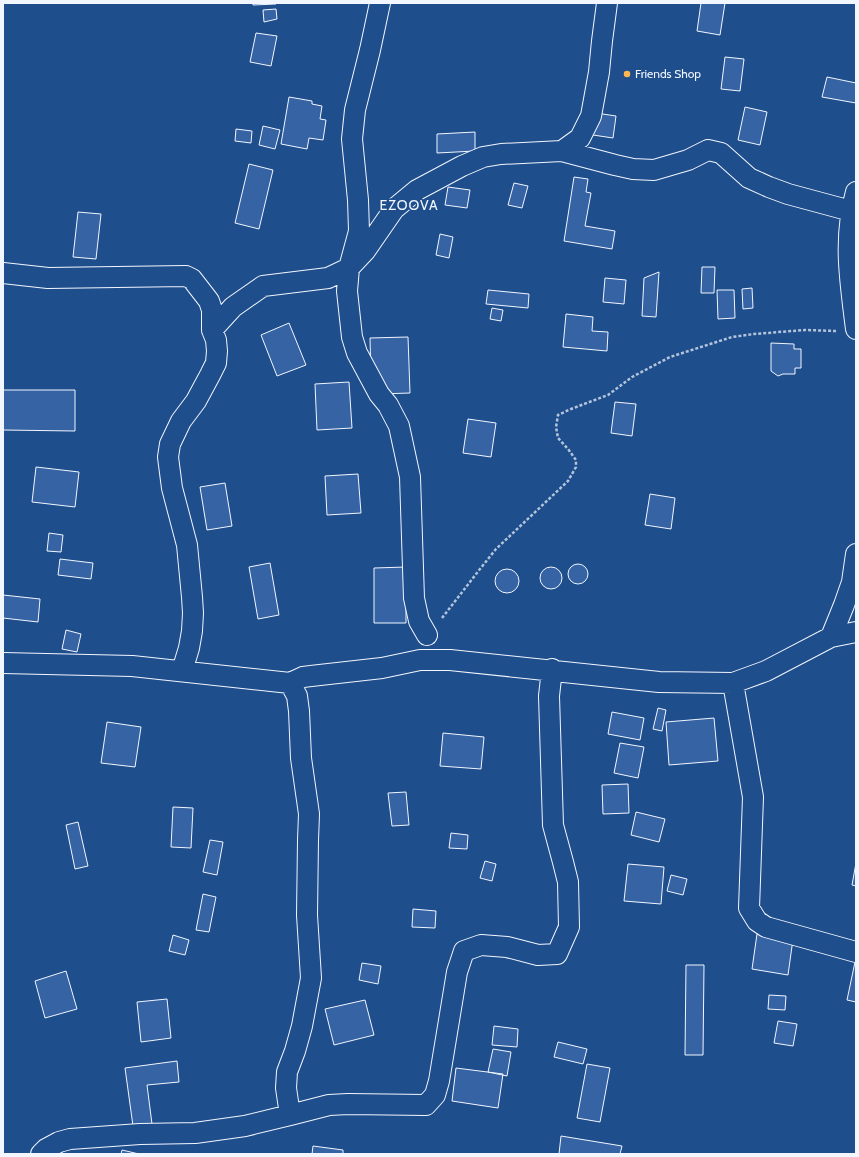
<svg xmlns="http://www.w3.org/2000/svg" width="859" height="1157" font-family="Cabin,sans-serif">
  <rect width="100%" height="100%" fill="#1f4e8c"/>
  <!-- building -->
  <path fill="#3563a3" stroke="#f2f6ff" d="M253,3H276V4L253,5Z
    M701,3H725L720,35L697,31Z
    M276,9L277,19L264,22L263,10Z
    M256,33L277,36L271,66L250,62Z
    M725,57L744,59L740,91L721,89Z
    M827,77L856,83V103L822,97Z
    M289,97L312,101V104L322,106L320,119L326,120L323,140L309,138L307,149L281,144Z
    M745,107L767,112L760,145L738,140Z
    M596,113L616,116L613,138L593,135Z
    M263,126L280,130L275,149L259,145Z
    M236,129L252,131L251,143L235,141Z
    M475,132V151L437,153V134Z
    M249,164L273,170L259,229L235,223Z
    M574,177L588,179L586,192L591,193L585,226L615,231L612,249L564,241Z
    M514,183L528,186L522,208L508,205Z
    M448,187L470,190L467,208L445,205Z
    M78,212L101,214L96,259L73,257Z
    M440,234L453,237L449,258L436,255Z
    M702,267H715L714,293H701Z
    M659,272L656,317L642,316L644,278Z
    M605,278L626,280L624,304L603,302Z
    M752,288L753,308L743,309L742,289Z
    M488,290L529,294L528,308L486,304Z
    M717,290H734L735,318L718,319Z
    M492,308L503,310L501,321L490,319Z
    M566,314L593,317L592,331L608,332L607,351L563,347Z
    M289,323L306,365L277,376L261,335Z
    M408,337L410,393L379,394L371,380L370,338Z
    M771,343L794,344V349H801V368H795V374H783L778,376L771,371Z
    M349,382L352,428L317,430L315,384Z
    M3,390H75V431L3,430Z
    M615,402L636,404L632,436L611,433Z
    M468,419L496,423L491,457L463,453Z
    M36,467L79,472L75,507L32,502Z
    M358,474L361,513L327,515L325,476Z
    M225,483L232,526L207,530L200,487Z
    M650,494L675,498L671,529L645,525Z
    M49,533L63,535L61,552L47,551Z
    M60,559L93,563L91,579L58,575Z
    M270,563L279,615L258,619L249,567Z
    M568 574a10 10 0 1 1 20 0a10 10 0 1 1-20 0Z
    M406,567V623H374V568Z
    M540 578a11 11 0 1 1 22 0a11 11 0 1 1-22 0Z
    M495 581a12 12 0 1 1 24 0a12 12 0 1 1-24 0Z
    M3,595L40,599L38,622L3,618Z
    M66,630L81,634L77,652L62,649Z
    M658,708L666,710L662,731L653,729Z
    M612,712L644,718L640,740L608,734Z
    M714,718L718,761L669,765L666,722Z
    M107,722L141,727L135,767L101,763Z
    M443,733L484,737L481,769L440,766Z
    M620,743L644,747L638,778L614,773Z
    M628,784L629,813L603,814L602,785Z
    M406,792L409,825L392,826L388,793Z
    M173,807L193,808L191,848L171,847Z
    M636,812L665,819L659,842L631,835Z
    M78,822L88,866L75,869L66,825Z
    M451,833L468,835L467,849L449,848Z
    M210,840L223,842L217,875L203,872Z
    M485,861L496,864L492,881L480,878Z
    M856,863V886L852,885Z
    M628,864L664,867L661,904L624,901Z
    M671,875L687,879L683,895L667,891Z
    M203,894L216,897L209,932L196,930Z
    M413,909L436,911L435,928L412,927Z
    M757,934L793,939L788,975L752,969Z
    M173,935L189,940L185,955L169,951Z
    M855,962H856V1002L847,1000Z
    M362,963L381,966L378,984L359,980Z
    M686,965H704L703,1055H685Z
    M66,971L77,1009L45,1018L35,981Z
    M769,995L786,996L785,1010L768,1009Z
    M167,999L171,1038L141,1042L137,1002Z
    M365,1000L374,1035L334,1045L325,1009Z
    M778,1021L797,1024L793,1046L774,1043Z
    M494,1026L518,1029L517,1047L492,1045Z
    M558,1042L587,1049L583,1064L554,1057Z
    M493,1049L511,1052L507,1076L488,1072Z
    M177,1061L179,1082L147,1085L152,1124L133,1126L125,1068Z
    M587,1064L610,1068L600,1122L577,1118Z
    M456,1068L503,1074L498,1108L452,1101Z
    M561,1136L622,1146L620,1154H559Z
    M313,1146L343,1150V1154H312Z
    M122,1150L139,1154H121Z"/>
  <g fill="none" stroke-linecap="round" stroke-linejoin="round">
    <defs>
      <path id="street" d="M562,151L580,138L591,116L599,72L602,41L607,3
        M856,192C843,239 850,281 856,329
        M3,273L48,278L186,276L192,279L209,301L212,310V330L216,340L217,351L216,363L210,375L196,401L181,421L170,444L168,457L172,488L187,545L192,597L193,613L192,631L189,648L182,671
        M212,330L233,307L263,286L328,278L349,268L359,231L358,200L352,139L355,110L370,50L380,3
        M427,635L419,621L414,598L410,477L399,426L388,405L379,394L357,353L352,337L347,291L349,268L365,251L394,209L417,190L462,166L483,157L501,154L562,151L615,165L633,169L654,170L688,160L708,150L721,153L749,178L769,187L788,194L851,211
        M831,637L844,605L852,582L856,554
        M3,663L132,666L290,683L303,677L311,676L382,668L420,660H450L659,682L733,683L766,671L831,637L856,632
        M733,683L753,797L749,908L757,921L766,927L856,952
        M290,1115L329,1105L348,1104L426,1105L435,1095L439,1081L457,972L464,951L481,945L507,947L538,955L557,954L569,927L568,882L563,862L553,825L549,696L552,669
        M41,1154L46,1149L59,1142L70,1139L140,1134L195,1133L245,1126L290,1115L286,1088L287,1072L295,1051L302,1026L311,978L307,915L308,840L309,814L301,758L299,711L297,696L290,683"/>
    </defs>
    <!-- street casing -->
    <use href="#street" stroke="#f2f6ff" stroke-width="22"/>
    <!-- path -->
    <path stroke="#b3c4dc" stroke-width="2.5" stroke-dasharray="3 2" stroke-linecap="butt" d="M442,618L480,569L496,549L568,481L576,467V460L568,449L558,438L556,427L558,415L571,409L608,395L632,377L670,357L732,337L754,334L805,330L836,331"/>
    <!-- street -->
    <use href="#street" stroke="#1f4e8c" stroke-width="20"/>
  </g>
  <!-- markers -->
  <circle fill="#ffb74d" stroke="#1f4e8c" stroke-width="1.5" cx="627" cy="74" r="4"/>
  <g text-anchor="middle" stroke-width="3" stroke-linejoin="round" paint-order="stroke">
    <!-- poi labels -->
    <g font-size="12" fill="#f2f6ff" stroke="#1f4e8c" text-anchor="start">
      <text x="635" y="78">Friends Shop</text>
    </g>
    <!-- quarter labels -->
    <g font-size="14" letter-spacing="1" fill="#f2f6ff" stroke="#1f4e8c">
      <text x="409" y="210">EZOOVA</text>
    </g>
  </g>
  <!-- border -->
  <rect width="859" height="1157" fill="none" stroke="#f2f6ff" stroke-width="8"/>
</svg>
